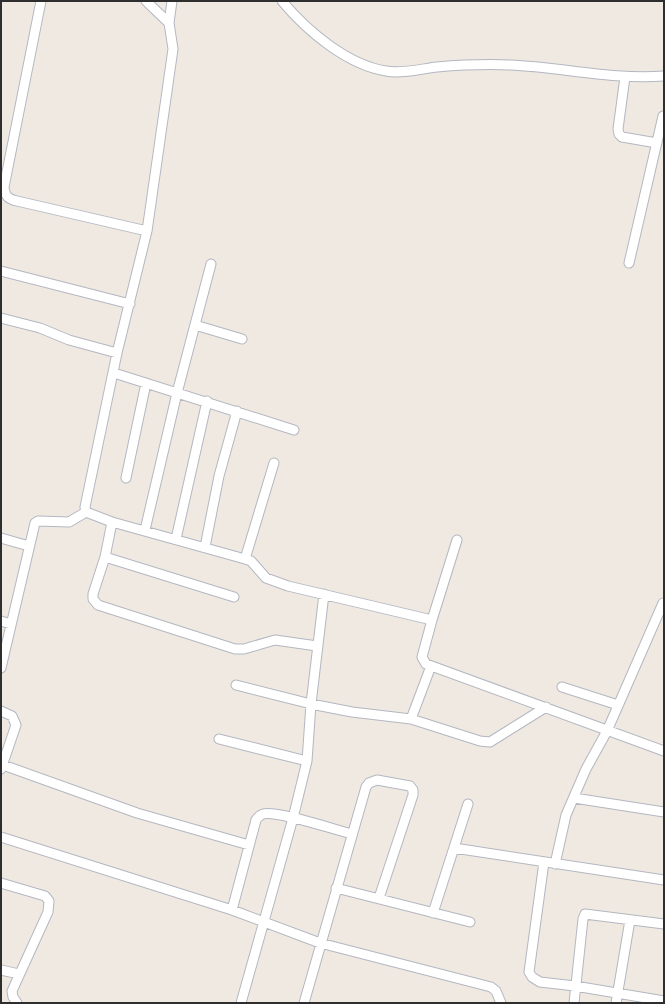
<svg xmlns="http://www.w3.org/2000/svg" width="665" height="1004" font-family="Helvetica,sans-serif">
  <rect width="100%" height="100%" fill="#efe9e1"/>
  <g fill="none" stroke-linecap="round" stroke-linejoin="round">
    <defs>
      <path id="minor" d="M41,1L4,187C5,196 8,199 17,201L147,231
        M146,1L169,23L173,49L147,231L117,353L85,507L86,512L112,522L245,559L251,561L266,578L288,586L432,620L422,657L426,664L664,751
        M282,1C306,30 347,65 386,71C402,74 420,69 437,67C461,65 485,64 510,65C561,67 612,80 664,76
        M169,23L172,1
        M625,77L618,129L619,134L622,137L657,143
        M629,263L663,116
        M1,271L130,304
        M1,318L40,328L69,340L117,353
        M195,325L242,339
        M114,373L294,430
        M126,478L146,383
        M112,522L105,557L93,594V599L98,605L235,649H244L275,640L317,646
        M145,530L177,393L211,264
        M1,538L29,546
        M176,539L207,401
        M205,547L219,476L237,411
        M105,557L234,597
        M245,559L274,463
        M432,620L457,540
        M1,621L11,624
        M1,668L35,523L38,521L69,522L86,512
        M236,685L311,704L352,712L411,719L480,741L490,742L546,707
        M562,687L618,705
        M1,711L12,716L16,725L1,769
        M411,719L431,666
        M219,739L307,761
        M3,765L137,813L249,845
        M574,798L664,812
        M1,837L232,910L320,943L491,987L496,991L501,1003
        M454,848L664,880
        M544,862L529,972L532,977L540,982L575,986L664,1001
        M555,864L566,815L586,769L607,731L663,603
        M1,883L45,896L49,901L48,912L12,991L13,997L17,1003
        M336,888L470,922
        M232,910L256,820C258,817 260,815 263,814C277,810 335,830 352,834
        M433,913L468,804
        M1,970L19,974
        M241,1003L293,818L307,761L311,704L324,594
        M304,1003L366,787L369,783L377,780L410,786L413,790V795L379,898
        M574,1003L583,919L585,914L664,924
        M616,1003L630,920"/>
    </defs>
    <!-- minor casing -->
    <use href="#minor" stroke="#b4b7c1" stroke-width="11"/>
    <!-- minor -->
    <use href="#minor" stroke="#fff" stroke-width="9"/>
  </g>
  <!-- border -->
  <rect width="665" height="1004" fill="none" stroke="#2e2e2e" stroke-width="4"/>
</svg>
